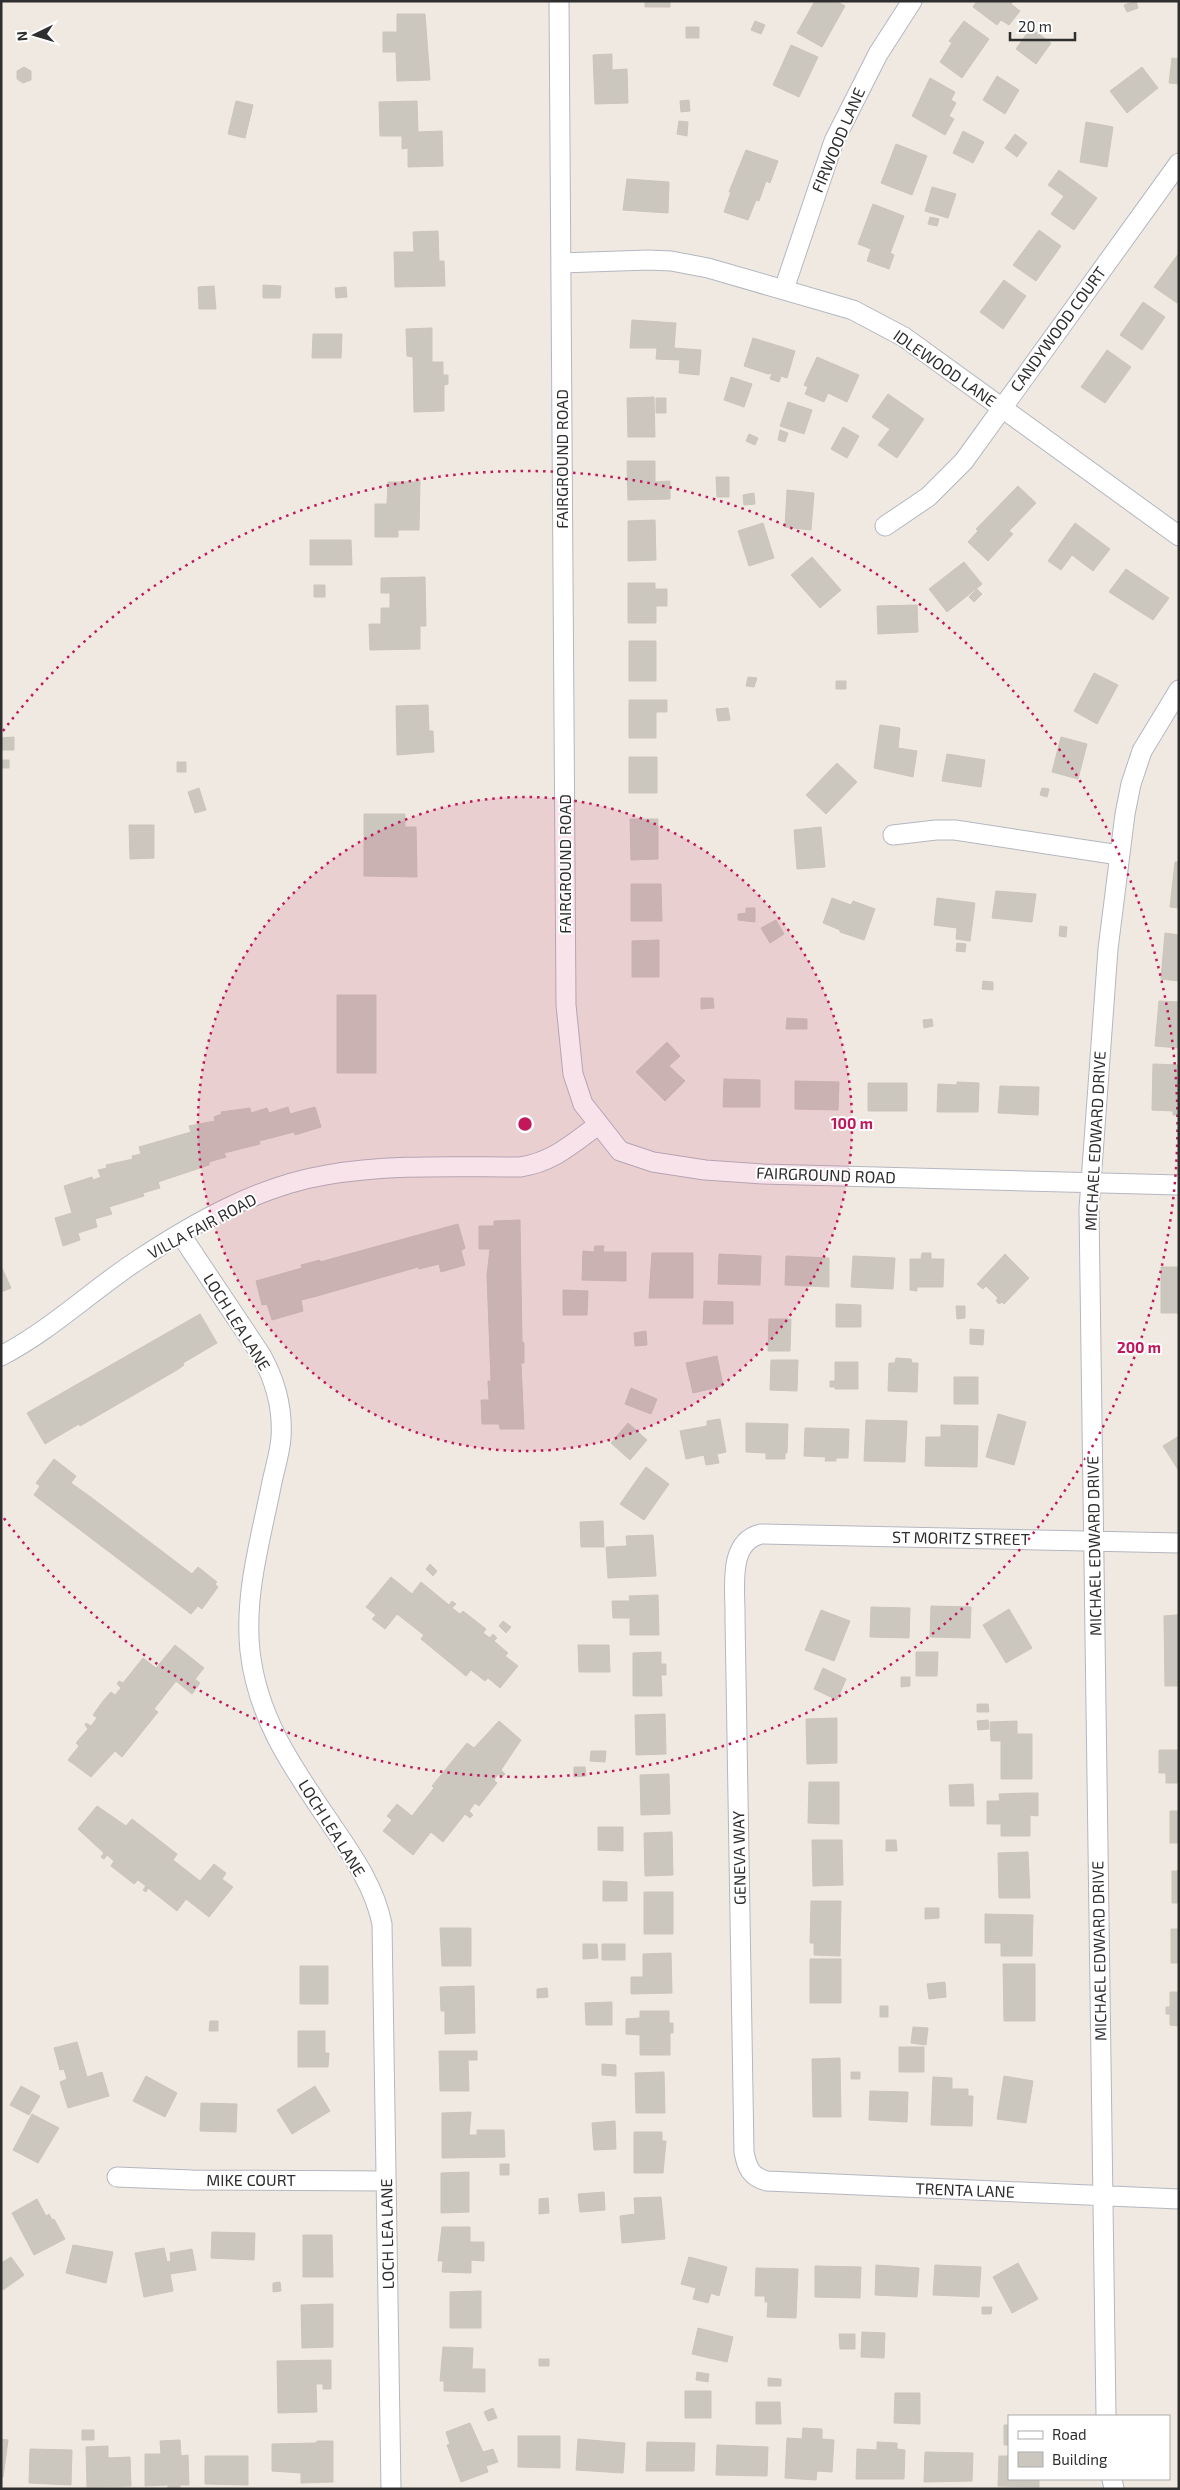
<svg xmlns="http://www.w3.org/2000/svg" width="1180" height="2490" font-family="'Exo 2',sans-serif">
  <rect width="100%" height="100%" fill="#efe9e1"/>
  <!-- building -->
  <path fill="#cbc7bf" stroke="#cbc5ba" d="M645,1H670V7H645Z
    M815,1H836L845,6L822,47L797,33Z
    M977,1H1013L1011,4L1020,11L1009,25L1001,20L997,25L973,7Z
    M1136,1L1138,8L1127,12L1124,5Z
    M397,14H425L430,80L397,81L396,52H383V32H397Z
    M755,21L765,25L761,34L751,30Z
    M964,21L989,39L962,78L940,62L952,43L949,41Z
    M686,27H699V38H686Z
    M1031,28L1051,43L1036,64L1016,49Z
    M791,45L818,57L799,97L773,85Z
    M612,54V70L627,69L628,103L595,104L593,55Z
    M1172,58L1179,59V84L1169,83Z
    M24,67L31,71V80L23,83L17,79V71Z
    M1142,67L1158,88L1127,113L1110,91Z
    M997,76L1019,90L1005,114L983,100Z
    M930,78L955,92L951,100L956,103L949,116L954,119L945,135L912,116Z
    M689,100L690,111L681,112L680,101Z
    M236,101L253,105L245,138L228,134Z
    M417,101L418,132L442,131L443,166L408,167V148L402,149V136H380L379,102Z
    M679,121L688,122L687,136L677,134Z
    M1086,122L1113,127L1107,167L1080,162Z
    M963,131L984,142L973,163L953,153Z
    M1015,134L1027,143L1017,157L1005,148Z
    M896,144L927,156L912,195L881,183Z
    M746,150L778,161L770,183L766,181L759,201L756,200L748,220L724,212L731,192H729Z
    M1059,170L1097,198L1074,230L1051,214L1064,196L1048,185Z
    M627,179L669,182L668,213L623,210Z
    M932,187L956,194L948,218L925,211Z
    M873,204L904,216L891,251L890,253L894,255L889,269L867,261L871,249L858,244Z
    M930,217L939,219L937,226L928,224Z
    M1039,230L1061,246L1036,281L1013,265Z
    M438,231L439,261H444L445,286L395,287L394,252H414L413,232Z
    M1179,253V301L1177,303L1154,287Z
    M1004,280L1026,296L1003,329L980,312Z
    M263,285L281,286L280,298H263Z
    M214,286L216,309H199L198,287Z
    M346,287L347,297L336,298L335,288Z
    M1143,302L1165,317L1142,350L1120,335Z
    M632,320L676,323L674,348L701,350L699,375L679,373L680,360L656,359L657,348H630Z
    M432,328V362H443V375H448V384L444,385V411L414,412L413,357L407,356L406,329Z
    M313,334H342L341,358H312Z
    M753,338L795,351L787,378L781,376L779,382L770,379L772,373L768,374L744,366Z
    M1107,350L1131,367L1105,403L1081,387Z
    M817,357L859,375L847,402L828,393L824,402L805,394L808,387L804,385Z
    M731,377L752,384L744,407L724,400Z
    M888,394L924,419L897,458L878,445L890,429L872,417Z
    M654,397L655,437H628L627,398Z
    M656,398H666V413H656Z
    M788,402L812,410L804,434L780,426Z
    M843,427L859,436L847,458L831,449Z
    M780,430L788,433L785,442L778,440Z
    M749,434L758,438L755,445L746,441Z
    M627,461H655V482L670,481V499L628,500Z
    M716,477H729V497H717Z
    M415,480H420L419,530H398V537H375V504H387L388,482H415Z
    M1018,486L1036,503L1009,531L1013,534L988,561L968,542L978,531L976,529Z
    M787,490L814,493L811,530L785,527Z
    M754,493L755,504L744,505L743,495Z
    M655,520L656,560L628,561V521Z
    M763,523L774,558L749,566L738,531Z
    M1075,523L1110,549L1093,571L1072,555L1061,570L1048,561Z
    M310,540H351L352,565H310Z
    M812,557L841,590L820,608L791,575Z
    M964,562L982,584L947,612L929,589Z
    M1126,569L1169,598L1153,620L1109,592Z
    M425,577L426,626H420V649L370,650L369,624H381V608H390V593H381V578Z
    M628,583H655V589H667V606H656V623H628Z
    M314,585H325V597H314Z
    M977,589L982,594L974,602L969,597Z
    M917,605L918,632L878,634L877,606Z
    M629,641H656V681H629Z
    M1094,673L1118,685L1097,724L1074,711Z
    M748,677L757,678L754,687L746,686Z
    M836,681H846V689H836Z
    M629,700H667V712H656V738H629Z
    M428,705L429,731H433L434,752L397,755L396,706Z
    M728,708L730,720L718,721L716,709Z
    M880,725L900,728L898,748L917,751L913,777L874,768Z
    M14,737V750H1V738Z
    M1061,737L1087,744L1078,779L1052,772Z
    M947,754L985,760L981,787L942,781Z
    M629,757H657V793H629Z
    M1,760H9V768H1Z
    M177,762H186V772H177Z
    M837,763L857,782L826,814L806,795Z
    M199,788L206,810L195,813L188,792Z
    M1042,788L1049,789L1047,797L1040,795Z
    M364,814H405V827H416L417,877L364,876Z
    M630,819H658V859L631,860Z
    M129,825H154V858L130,859Z
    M821,827L825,867L797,869L794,830Z
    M1175,862H1179V908L1170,907Z
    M631,884H661L662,921H631Z
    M996,891L1036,894L1032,922L992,918Z
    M832,898L851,905L853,901L875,909L864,940L840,932V930L823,923Z
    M937,898L975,903L970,941L956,939L957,928L934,925Z
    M746,908H755V922L738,920V914L746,913Z
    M776,920L784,934L770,943L761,928Z
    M1060,926L1067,927L1066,937L1059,936Z
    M1165,933L1179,935V981L1161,979Z
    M659,940V977H632V941Z
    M957,943L966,944L965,952L956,951Z
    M983,981L993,982V990L982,989Z
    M337,995H376V1073H337Z
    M701,998H713L714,1008L701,1009Z
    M1159,1001L1179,1002V1048L1155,1046Z
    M787,1018L807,1019V1029H786Z
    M932,1019L933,1026L924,1028L923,1020Z
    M667,1042L680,1056L669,1066L685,1081L665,1101L636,1072Z
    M1153,1064L1179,1065V1115H1173V1111L1152,1110Z
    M724,1079L760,1080V1107H723Z
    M795,1081L839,1082L838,1110L795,1109Z
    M957,1082L979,1083L978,1112H937L938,1084L957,1085Z
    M868,1083H907V1111H868Z
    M1000,1086L1039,1087L1038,1115L998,1113Z
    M288,1107L290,1114L315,1107L321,1127L295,1135L294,1132L259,1141L260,1144L224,1153L226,1157L209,1162V1165L158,1182L160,1188L143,1193L144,1196L109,1207L112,1214L95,1219L97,1227L78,1233L80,1240L63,1246L55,1218L72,1213L64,1186L92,1177L93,1180L101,1177L98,1170L107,1168L106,1165L133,1159L132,1156L141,1154L139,1147L191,1132L189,1126L215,1121L214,1117L222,1114L221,1112L250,1108L251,1113L267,1108L269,1113Z
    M520,1220L522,1342L524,1343V1363H521L524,1429H500L499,1424H482L481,1400H489L488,1381H491L487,1275L490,1249H479V1226H494V1221Z
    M458,1224L465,1248L461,1251L465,1265L441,1272L439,1264L419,1269L418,1267L317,1296L301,1300L303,1311L272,1320L267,1304L262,1305L256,1281L302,1268L301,1265L320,1260V1262Z
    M595,1246H604L603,1252H626V1281L582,1280L583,1251L594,1252Z
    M652,1253H693V1298H649Z
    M922,1253H931V1259H944L943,1287H917V1291L910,1290V1259H921Z
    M719,1254L761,1256L760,1285L718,1284Z
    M1005,1254L1029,1278L1004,1304L1002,1302L999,1304L996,1301L998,1298L986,1286L983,1289L977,1284Z
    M786,1256L829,1258V1287L785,1285Z
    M853,1256L895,1258L893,1289L851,1287Z
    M1,1266L11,1288L1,1292Z
    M1161,1267H1179V1313H1161Z
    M563,1290L588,1291L587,1315H563Z
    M704,1301L733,1302V1324H703Z
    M836,1304L861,1305V1327H836Z
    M956,1306H965V1318L957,1319Z
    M200,1314L217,1343L183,1363L184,1365L177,1370L80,1426L79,1424L45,1444L27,1413Z
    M769,1319H791L790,1351H768Z
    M970,1329L984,1330L983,1345L970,1344Z
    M646,1331L647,1345L635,1346L634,1333Z
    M717,1356L723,1386L693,1393L686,1363Z
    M896,1358L911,1359L912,1363H918L917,1392L888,1391L889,1363H895Z
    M771,1360H798L797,1391L770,1390Z
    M835,1362H858V1389H835V1387H830V1381H835Z
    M954,1377H978V1404H954Z
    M631,1388L657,1399L651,1414L625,1404Z
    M998,1414L1026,1422L1014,1465L986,1457Z
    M720,1419L726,1452L717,1454L719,1463L706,1465L704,1455L686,1459L680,1431L707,1426V1421Z
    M866,1420L907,1421L905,1462L864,1461Z
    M628,1423L647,1440L630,1460L611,1443Z
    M746,1423L788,1424L787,1453H785V1459H766V1453L746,1452Z
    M941,1425L978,1426L977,1467L925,1466L926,1437H941Z
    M805,1428L849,1429L848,1458H836V1461H825L826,1457L804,1456Z
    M1179,1436V1471L1163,1446Z
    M54,1459L76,1476L71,1483L92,1498L192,1574L198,1567L217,1582L215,1584L218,1587L202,1609L198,1606L191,1614L34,1495L40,1486L36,1483Z
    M646,1467L669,1484L644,1520L620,1504Z
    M603,1521L604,1547H581L580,1522Z
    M653,1535L656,1576L608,1578L606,1547L627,1546L626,1536Z
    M430,1564L437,1571L433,1576L426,1569Z
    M391,1577L412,1594L421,1582L449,1605L452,1601L456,1604L452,1608L460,1614L463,1611L486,1629L483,1633L490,1638L493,1634L497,1638L494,1641L508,1653L505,1656L518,1666L500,1688L488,1678L485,1681L471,1670L466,1676L421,1639L424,1635L397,1614L385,1629L372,1619L376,1615L366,1607Z
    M658,1595L659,1635H630V1618H613L612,1601H630L629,1596Z
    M931,1606L971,1607L970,1638L930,1637Z
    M871,1607L910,1608L909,1638L870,1637Z
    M1009,1609L1032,1648L1006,1663L983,1625Z
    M821,1610L850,1621L834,1661L805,1650Z
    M1176,1615H1179V1686H1165L1164,1616Z
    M503,1621L511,1627L506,1633L499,1626Z
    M175,1645L204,1668L195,1679L200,1683L192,1694L176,1681L154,1709L158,1712L122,1757L115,1751L91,1777L68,1760L79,1746L76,1743L88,1729L85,1725L86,1723L91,1726L97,1718L93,1715L103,1701L111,1692L115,1695L121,1688L117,1684L119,1681L123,1683L143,1658L156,1668Z
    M578,1645H609L610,1672H579Z
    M661,1652V1664H666V1675H661L662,1696H633V1653Z
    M916,1652H938L937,1676H916Z
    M823,1668L846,1679L837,1700L814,1689Z
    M901,1677H910V1686L901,1687Z
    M977,1704H988L989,1712H977Z
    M665,1714L666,1754L636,1755L635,1715Z
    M837,1718V1763L807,1764L806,1719Z
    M988,1720L989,1729L978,1730L977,1721Z
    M499,1721L521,1740L501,1770L505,1774L502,1777L498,1774L494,1780L497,1783L479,1806L475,1803L469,1811L473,1815L470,1818L465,1814L443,1842L431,1832L413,1855L383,1831L392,1820L387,1816L397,1804L412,1816L434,1788L432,1786L467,1743L474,1748Z
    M1017,1721V1734H1032V1779H1001V1741H991L990,1722Z
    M1159,1750H1179V1783H1166V1773H1159Z
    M591,1751H606L605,1762L590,1761Z
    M574,1767H585L586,1776L574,1777Z
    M669,1774L670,1814L641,1815L640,1775Z
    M809,1782H839V1824L808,1823Z
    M973,1784L974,1806H950L949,1785Z
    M1026,1793H1038V1816L1030,1815V1836H1001V1824H987V1801H1000L999,1794Z
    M97,1806L126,1826L132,1819L177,1854L173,1860L200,1881L214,1864L226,1873L222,1879L233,1887L209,1917L186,1899L177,1911L148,1888L146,1892L143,1890L146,1886L138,1880L134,1884L111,1866L114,1861L107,1855L104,1859L101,1857L104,1853L78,1829Z
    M1170,1811H1179V1843H1170Z
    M598,1827H623V1851L598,1850Z
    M672,1832L673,1875L645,1876L644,1833Z
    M812,1840H842L843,1885L813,1886Z
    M886,1840H896L897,1851H886Z
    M1028,1852L1030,1898H999L998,1853Z
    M1172,1871H1179V1903H1172Z
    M603,1881L627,1882V1901H603Z
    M644,1892H673V1934H644Z
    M811,1901H841L840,1956L814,1955V1943H810Z
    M925,1908H939V1918L925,1919Z
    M985,1914L1033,1915L1032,1956H1001V1943H985Z
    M440,1928H471V1966H442Z
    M1171,1929H1179V1963H1171Z
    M583,1944H597L598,1958L583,1959Z
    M602,1944H625V1960H602Z
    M671,1953L672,1993L631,1994V1977H643V1954Z
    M810,1959H841V2003H810Z
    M1003,1964H1035V2021H1004Z
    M300,1966H328V2004H300Z
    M945,1982L946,1997L929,1999L927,1984Z
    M474,1986L475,2033L445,2034V2011H441L440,1987Z
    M547,1988L548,1997L537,1998V1989Z
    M1170,1992H1179V2026L1170,2025V2014H1166V2007H1170Z
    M612,2002V2025H586L585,2003Z
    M880,2006H888V2017H880Z
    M640,2011H669V2023H673V2033H670V2055H640V2035L626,2034V2019L640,2018Z
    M210,2021H218V2031H209Z
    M913,2027L928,2028L926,2045L911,2043Z
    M298,2031H325V2053H329L328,2067H298Z
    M77,2042L87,2077L102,2072L109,2096L68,2108L60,2082L67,2079L64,2069L60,2070L54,2048Z
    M899,2047H924V2072H899Z
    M439,2051H477V2060H468L469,2091H440Z
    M840,2058L841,2117H813L812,2059Z
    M602,2064L616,2065V2076L602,2075Z
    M664,2072L665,2113H636L635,2073Z
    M851,2072H860V2079H851Z
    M146,2076L177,2093L165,2117L133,2101Z
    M1004,2076L1033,2081L1026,2123L997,2119Z
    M933,2077L952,2078V2089H968V2096H973L972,2126L931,2125Z
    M21,2086L40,2096L29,2115L10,2105Z
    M315,2086L330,2111L292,2134L277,2110Z
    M870,2091L908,2092L907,2122L869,2120Z
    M201,2103L237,2104L236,2132L200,2131Z
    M471,2112L469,2135H477V2130H504L505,2157L442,2158V2113Z
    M32,2114L59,2128L38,2163L13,2150Z
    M615,2121L616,2149L594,2150L592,2123Z
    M634,2132H662V2141H666L663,2173H634Z
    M500,2164H509V2175H500Z
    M469,2172V2212L441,2213V2173Z
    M604,2192L605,2210L580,2212L578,2194Z
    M661,2197L665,2239L622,2243L620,2216L635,2214L634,2198Z
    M548,2198L549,2213L539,2214V2199Z
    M37,2199L46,2216L49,2214L52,2220L54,2219L65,2239L34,2255L12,2213Z
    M442,2227H470V2242H484V2261L471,2260V2273L442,2272L443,2261H438Z
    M212,2232L255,2233L254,2260L211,2258Z
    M303,2235H332L333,2277H303Z
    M73,2245L113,2252L106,2283L66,2273Z
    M164,2248L167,2262L171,2261L170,2253L192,2249L196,2270L170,2274L173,2291L144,2297L135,2253Z
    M11,2257L24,2275L3,2290L1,2287V2263Z
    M689,2257L727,2267L719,2296L711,2293L708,2303L693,2299L696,2288L681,2284Z
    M1018,2263L1038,2299L1012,2313L993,2277Z
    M876,2265L919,2268L917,2297L875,2295Z
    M935,2265L981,2267L979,2297L933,2295Z
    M815,2266L861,2267L860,2298L815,2297Z
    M756,2268L798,2269L796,2318L767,2317L768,2302H765V2296H755Z
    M280,2282L281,2291L273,2292V2283Z
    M481,2291V2328H450V2292Z
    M333,2304V2347L302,2348L301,2305Z
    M982,2307H992L991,2314H982Z
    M698,2328L733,2337L727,2362L692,2354Z
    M862,2332L885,2333L884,2358L861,2357Z
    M839,2334H855V2349H840Z
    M443,2347L473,2348L472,2369H485V2392L444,2391V2381H440Z
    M539,2359H549V2366H539Z
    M331,2360V2389H323V2384H316L317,2412L278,2413L277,2361Z
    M697,2372L709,2374L708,2382L696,2380Z
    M768,2378L781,2379V2386H768Z
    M685,2391H711V2418H685Z
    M895,2393H920V2424L894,2423Z
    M756,2402H780L781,2424H756Z
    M493,2408L497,2418L488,2421L484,2412Z
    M470,2423L483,2452L493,2449L498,2462L486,2466L488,2472L461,2482L447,2445L450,2444L446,2432Z
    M1004,2425H1009V2445H1004Z
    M803,2428L822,2429V2439L834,2440L832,2472L817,2471L816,2480L785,2478L787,2438L802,2439Z
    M82,2430H94V2440H82Z
    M518,2436H560V2468L518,2467Z
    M1,2439L8,2440L3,2477H1Z
    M578,2439L625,2443L623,2473L576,2470Z
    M180,2440L181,2456L188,2455L189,2485H180V2489H168V2485L145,2486V2454H161L160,2441Z
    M317,2441H333V2482L301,2483V2473L272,2471V2444L316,2443Z
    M647,2442L695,2443L694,2471H646Z
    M877,2442L897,2443V2449L905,2450L904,2479H856L857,2449L877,2450Z
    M717,2445L768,2447L767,2476L716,2475Z
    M108,2446V2458L130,2457L131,2486L87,2487L86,2447Z
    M30,2449L72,2450L71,2485L29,2483Z
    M925,2452L973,2453L972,2481L924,2482Z
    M205,2456H248V2485L205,2484Z
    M999,2456H1009V2479H1039V2487L998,2486Z"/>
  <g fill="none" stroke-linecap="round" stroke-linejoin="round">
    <defs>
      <path id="minor" d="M559,1L566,1005L573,1074L583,1104L620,1151L653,1162L705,1170L763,1174L1179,1185
        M561,263L648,260L671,261L708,268L853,310L904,337L1179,536
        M784,289L834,141L878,54L912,1
        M885,526L928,497L964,461L1179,163
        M893,835L936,830H955L1119,855
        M181,1235L261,1355C275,1380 283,1408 281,1438C280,1452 275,1468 272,1482C261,1538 244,1594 250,1651C258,1722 296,1772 335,1830C355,1859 375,1889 382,1924L391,2489
        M1,1356C51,1330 91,1291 138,1260C194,1223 259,1186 326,1175C390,1164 455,1167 520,1167C553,1162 572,1144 598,1125
        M1179,1543L761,1534C726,1542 736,1592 735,1619L744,2152C747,2168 751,2177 767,2181L1179,2199
        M117,2177L192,2180L386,2181
        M1106,2416L1089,1209L1108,949L1125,814L1131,784L1142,751L1179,690
        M1112,2479L1114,2489"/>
    </defs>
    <!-- minor casing -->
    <use href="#minor" stroke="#b4b7c1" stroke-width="21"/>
    <!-- minor -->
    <use href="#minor" stroke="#fff" stroke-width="19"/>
  </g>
  <!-- distance rings -->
  <circle cx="525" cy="1124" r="327" fill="#c2185b" fill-opacity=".12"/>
  <g fill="none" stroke="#c2185b" stroke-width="2.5" stroke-dasharray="2.5 5">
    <circle cx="525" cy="1124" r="327"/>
    <path d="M3 731A653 653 0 1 1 3 1517"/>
  </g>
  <g text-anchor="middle" stroke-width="4" stroke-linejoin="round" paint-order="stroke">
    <!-- street labels -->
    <g font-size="16" fill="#2e2e2e" stroke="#fff">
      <text transform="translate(838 140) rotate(-67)" y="6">FIRWOOD LANE</text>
      <text transform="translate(1058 329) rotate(-54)" y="6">CANDYWOOD COURT</text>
      <text transform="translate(945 368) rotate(35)" y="6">IDLEWOOD LANE</text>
      <text transform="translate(562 459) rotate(-90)" y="6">FAIRGROUND ROAD</text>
      <text transform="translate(565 864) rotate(-90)" y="6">FAIRGROUND ROAD</text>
      <text transform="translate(1095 1141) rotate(-87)" y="6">MICHAEL EDWARD DRIVE</text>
      <text transform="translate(826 1175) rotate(2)" y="6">FAIRGROUND ROAD</text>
      <text transform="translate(202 1226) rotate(-28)" y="6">VILLA FAIR ROAD</text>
      <text transform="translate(237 1322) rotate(58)" y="6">LOCH LEA LANE</text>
      <text transform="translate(961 1538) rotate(1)" y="6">ST MORITZ STREET</text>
      <text transform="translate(1094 1546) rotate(-91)" y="6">MICHAEL EDWARD DRIVE</text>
      <text transform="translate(332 1828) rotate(58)" y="6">LOCH LEA LANE</text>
      <text transform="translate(739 1858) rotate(-91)" y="6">GENEVA WAY</text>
      <text transform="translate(1099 1951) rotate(-91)" y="6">MICHAEL EDWARD DRIVE</text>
      <text x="251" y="2186">MIKE COURT</text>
      <text transform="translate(965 2190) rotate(2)" y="6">TRENTA LANE</text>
      <text transform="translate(387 2234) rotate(-91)" y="6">LOCH LEA LANE</text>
    </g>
  </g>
  <circle cx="525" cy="1124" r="8" fill="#c2185b" stroke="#fff" stroke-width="2.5"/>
  <g font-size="15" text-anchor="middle" font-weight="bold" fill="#c2185b" stroke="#fff" stroke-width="4" stroke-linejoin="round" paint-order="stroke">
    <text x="852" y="1129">100 m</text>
    <text x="1139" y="1353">200 m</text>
  </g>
  <!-- border -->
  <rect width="1180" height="2490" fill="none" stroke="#2e2e2e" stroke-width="5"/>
  <!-- legend -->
  <rect x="1008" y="2415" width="162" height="65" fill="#ffffff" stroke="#ababab"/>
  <rect x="1018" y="2431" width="25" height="8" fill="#ffffff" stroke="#ababab"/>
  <text x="1052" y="2440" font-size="15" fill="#2e2e2e">Road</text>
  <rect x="1018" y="2452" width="25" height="15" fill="#cbc7bf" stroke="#ababab"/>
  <text x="1052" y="2465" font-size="15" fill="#2e2e2e">Building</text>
  <!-- north arrow -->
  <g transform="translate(35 35) rotate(265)" stroke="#ffffff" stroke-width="4" paint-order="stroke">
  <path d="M0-4L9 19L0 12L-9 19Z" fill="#2e2e2e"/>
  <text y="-8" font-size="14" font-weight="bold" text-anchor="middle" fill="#2e2e2e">N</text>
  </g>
  <!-- scale -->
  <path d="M1010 32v8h65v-8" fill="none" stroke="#2e2e2e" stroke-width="2.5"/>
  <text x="1018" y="32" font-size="15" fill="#2e2e2e" stroke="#ffffff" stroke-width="4" paint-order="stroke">20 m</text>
</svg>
